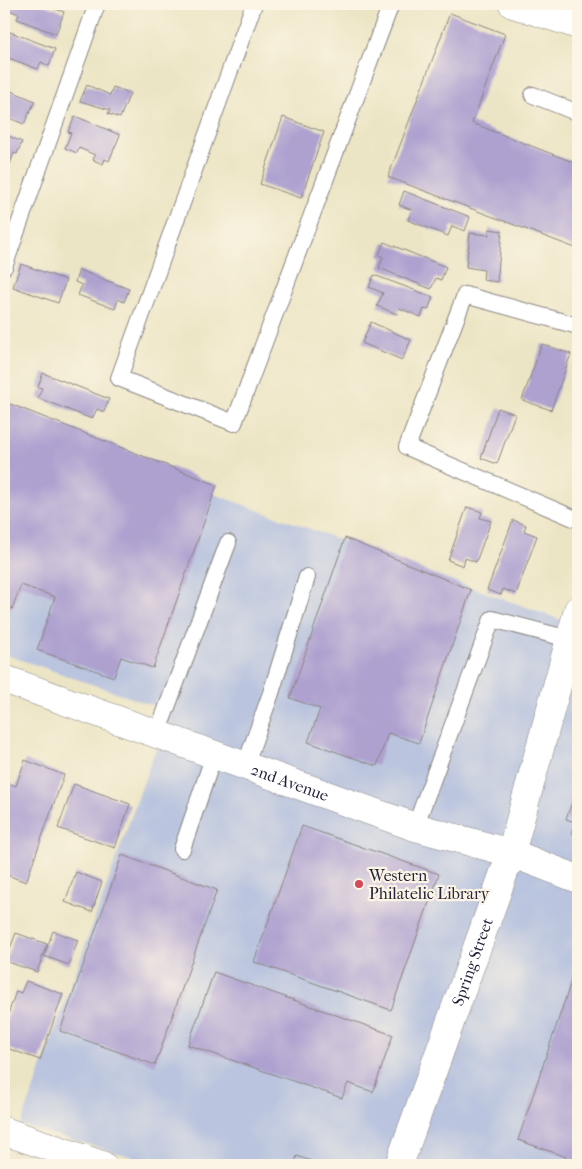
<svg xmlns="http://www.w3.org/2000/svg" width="582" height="1169" font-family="'IM FELL French Canon',serif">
  <rect width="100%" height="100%" fill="#fcf5e5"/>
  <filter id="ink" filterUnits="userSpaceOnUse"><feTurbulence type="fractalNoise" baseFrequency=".02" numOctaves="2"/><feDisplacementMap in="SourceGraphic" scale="10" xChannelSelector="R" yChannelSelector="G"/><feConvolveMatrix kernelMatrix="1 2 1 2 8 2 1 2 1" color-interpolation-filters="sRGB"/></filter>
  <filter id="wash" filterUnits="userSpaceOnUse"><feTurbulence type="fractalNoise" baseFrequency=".0096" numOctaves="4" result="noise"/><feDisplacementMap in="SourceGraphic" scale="20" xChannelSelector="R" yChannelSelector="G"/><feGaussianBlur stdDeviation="1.12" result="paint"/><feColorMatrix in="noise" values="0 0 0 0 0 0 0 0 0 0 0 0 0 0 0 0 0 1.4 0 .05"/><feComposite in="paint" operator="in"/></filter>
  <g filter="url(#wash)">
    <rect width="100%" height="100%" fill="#ece5c5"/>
    <!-- industrial -->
    <path fill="#bac4de" d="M4,418L578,626V1165H134L136,1158L21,1125L169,711L4,654Z"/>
    <g id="blocks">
      <!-- building -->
      <path fill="#aea1d0" d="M4,4H42L64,12L56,34L17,19L19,14L4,8Z
        M450,13L505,34L472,123L578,164V249L388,177Z
        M5,30L55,49L49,66L41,62L38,69L6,57L9,50L4,48Z
        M87,85L110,95L113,87L130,93L120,118L108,114L110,110L80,101Z
        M4,88L35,101L24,124L4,116Z
        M75,116L120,135L109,161L105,159L103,164L93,160L95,155L79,148L77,153L65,148L71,133L68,132Z
        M283,117L324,132L301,198L260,184Z
        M4,134L22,142L17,154L14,153L10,164L4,162Z
        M404,191L470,217L465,231L452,226L448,236L408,220L412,210L399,205Z
        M489,229L502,231L497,282L483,280L484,270L466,267L470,233L489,235Z
        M384,242L446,267L441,280L436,278L431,289L379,268L383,257L379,255Z
        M21,264L66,280L58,303L13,287Z
        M79,270L129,289L124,302L118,299L115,309L78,295L82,285L75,282Z
        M374,275L433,297L428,310L424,309L421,317L399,308L397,314L377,306L383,293L369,287Z
        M371,322L411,340L402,360L362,343Z
        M542,344L571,354L551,410L522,400Z
        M43,373L109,399L104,412L97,409L92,419L38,398L42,388L38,387Z
        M5,402L217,485L153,668L121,657L114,677L37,650L55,597L21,585L12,609L4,606V406Z
        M498,408L515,414L497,464L481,458Z
        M467,507L482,512L480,518L491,521L476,562L465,558L463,566L448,560Z
        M513,520L526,525L524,531L537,536L516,594L503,589L501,595L487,590Z
        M345,538L471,590L419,743L388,733L377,766L308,742L320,709L290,698Z
        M25,760L64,775L26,882L4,874V781L16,786Z
        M74,784L130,804L115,848L58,828Z
        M578,785V835L571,833L575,822L566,819Z
        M302,826L439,874L391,1010L254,962Z
        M122,855L217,890L155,1065L60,1031Z
        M76,872L102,882L92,912L65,902Z
        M53,931L78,940L69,965L44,956Z
        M16,933L47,944L37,972L5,961Z
        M578,961V1161L518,1140Z
        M214,972L393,1035L373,1092L348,1083L342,1098L188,1045Z
        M26,981L63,994L40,1060L4,1047V1027L16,991L21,993Z
        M297,1156L317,1163L316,1165H294Z"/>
    </g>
  </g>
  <g filter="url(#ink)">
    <use href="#blocks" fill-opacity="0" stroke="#878480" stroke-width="1"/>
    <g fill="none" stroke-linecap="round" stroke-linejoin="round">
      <defs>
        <path id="service" d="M254,4L119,378L234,423L391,4
          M533,95L578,113
          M4,267L97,4
          M578,326L465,295L407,447L578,520
          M157,734L228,543
          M245,766L271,693L307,577
          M415,827L492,619L569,639
          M182,849L214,755"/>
        <g id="minor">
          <path d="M513,4L578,25"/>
          <path id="s1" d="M4,679L415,827L511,853L578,879"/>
          <path d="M4,1131L102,1165"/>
          <path id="s2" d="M399,1165L511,853L578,610"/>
        </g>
      </defs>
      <!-- service casing -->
      <use href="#service" stroke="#878480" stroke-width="18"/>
      <!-- minor casing -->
      <use href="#minor" stroke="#878480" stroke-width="29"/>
      <!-- service -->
      <use href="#service" stroke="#fff" stroke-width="16"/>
      <!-- minor -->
      <use href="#minor" stroke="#fff" stroke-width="28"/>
    </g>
  </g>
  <!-- markers -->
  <circle fill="#d1495b" stroke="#fcf5e5" stroke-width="2" cx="359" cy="884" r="5"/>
  <g text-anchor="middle" stroke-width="4.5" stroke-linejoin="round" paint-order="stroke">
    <!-- street labels -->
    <g font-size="16" fill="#22223b" stroke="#fcf5e5">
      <text dy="6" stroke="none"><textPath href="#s1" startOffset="304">2nd Avenue</textPath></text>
      <text dy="6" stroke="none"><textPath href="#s2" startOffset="216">Spring Street</textPath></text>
    </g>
    <!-- poi labels -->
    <g font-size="16" fill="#22223b" stroke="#fcf5e5" text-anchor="start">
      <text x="369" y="881">Western<tspan x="369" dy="18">Philatelic Library</tspan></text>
    </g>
  </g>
  <!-- margin -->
  <rect width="582" height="1169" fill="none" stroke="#fcf5e5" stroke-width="20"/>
</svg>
